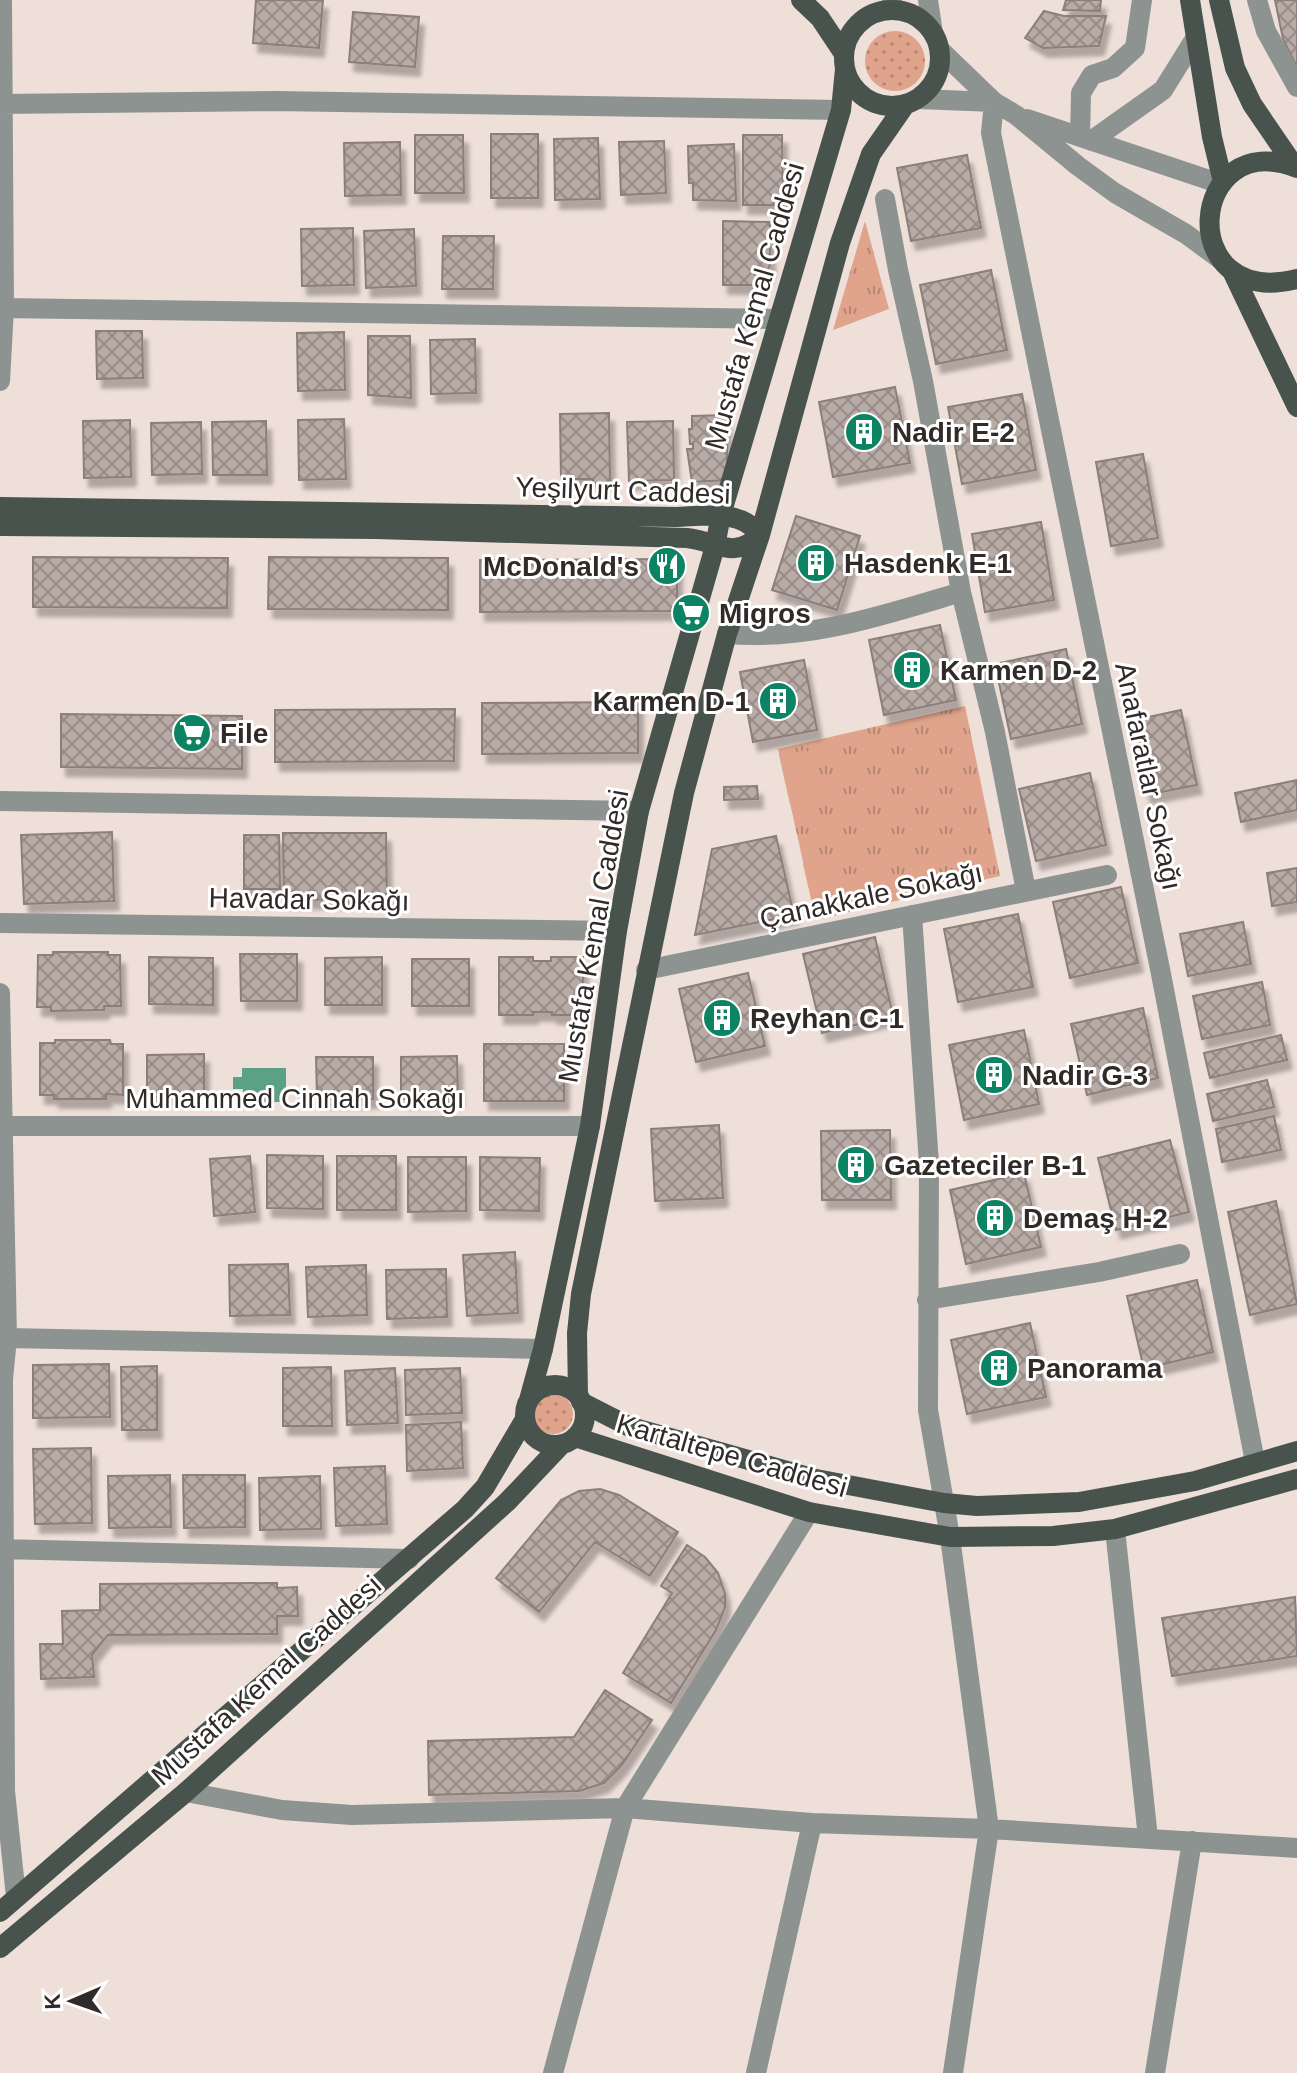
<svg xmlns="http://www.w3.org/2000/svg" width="1297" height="2073" font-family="Arial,sans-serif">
  <defs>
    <pattern id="grass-dots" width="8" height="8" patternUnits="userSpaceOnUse" patternTransform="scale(2)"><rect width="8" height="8" fill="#dfa48b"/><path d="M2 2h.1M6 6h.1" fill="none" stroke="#b58672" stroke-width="1.8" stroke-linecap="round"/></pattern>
    <pattern id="park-tufts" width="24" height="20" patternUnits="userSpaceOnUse" patternTransform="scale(2)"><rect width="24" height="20" fill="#dfa48b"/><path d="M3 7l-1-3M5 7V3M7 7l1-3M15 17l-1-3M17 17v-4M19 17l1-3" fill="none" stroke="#b58672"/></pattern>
    <pattern id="building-cross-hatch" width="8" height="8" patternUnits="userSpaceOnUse" patternTransform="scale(2)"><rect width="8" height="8" fill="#b8aaa5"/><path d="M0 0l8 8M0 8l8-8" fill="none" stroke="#968b86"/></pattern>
    <filter id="shadow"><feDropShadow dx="5" dy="9" stdDeviation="2" flood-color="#0004"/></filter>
  </defs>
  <rect width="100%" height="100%" fill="#eedfd9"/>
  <!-- grass -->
  <path fill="url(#grass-dots)" d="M865 61a30 30 0 1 1 60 0a30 30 0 1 1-60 0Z
    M533 1414a20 20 0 1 1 40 0a20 20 0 1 1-40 0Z"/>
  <!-- park -->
  <path fill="url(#park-tufts)" d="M865,221L889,309L833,330Z
    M965,706L1000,876L816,920L778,749Z"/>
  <!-- pitch -->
  <path fill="#dfa48b" d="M807,750L816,802L790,804L779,755Z
    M834,860L845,913L816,920L803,864Z"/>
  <!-- water -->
  <path fill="#5ba187" d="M242,1068H286V1102H243V1089H233V1077H242Z"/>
  <!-- building -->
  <path fill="url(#building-cross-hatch)" stroke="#8c7f79" stroke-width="2" filter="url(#shadow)" d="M256,0H323L319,48L253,43Z
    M1066,0H1101L1100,11L1063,10Z
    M1275,0H1297V67L1283,39Z
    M1044,11L1064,16H1106L1099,46L1043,48L1025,38Z
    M353,12L419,17L415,67L349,62Z
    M491,134H538V198H491Z
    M415,135H463L464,193H415Z
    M743,135H782L783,205H743Z
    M598,138L600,199L555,200L554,139Z
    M664,141L666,193L621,195L619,142Z
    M400,142L401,195L345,196L344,143Z
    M734,144L736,201L693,200V183H689L688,146Z
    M967,155L981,228L911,241L897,168Z
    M723,221L770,222V265L761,285H723Z
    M353,228L354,285L302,286L301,229Z
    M414,229L416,286L366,288L364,231Z
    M443,236H494L493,289H442Z
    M991,270L1007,350L936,364L920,285Z
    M96,331H142L143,378L97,379Z
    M344,332L345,390L298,391L297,333Z
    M368,336H410L411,398L368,395Z
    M475,339L476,393L431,394L430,340Z
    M895,387L910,463L833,477L819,402Z
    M1022,394L1036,470L962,484L948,407Z
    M609,413L610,483H593V479H561L560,414Z
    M726,415L728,480L692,482L687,449H693V444H690L689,429H692V416Z
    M344,419L346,479L299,480L298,420Z
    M130,420L131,477L84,478L83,421Z
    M266,421L267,475H213L212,422Z
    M673,421L674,480L629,481L627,422Z
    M201,422L202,474L152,475L151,423Z
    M1143,454L1158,538L1111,546L1096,462Z
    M796,516L860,536L837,610L772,590Z
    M1041,522L1054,600L985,612L972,534Z
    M33,557L228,558L227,608L33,607Z
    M269,557L448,558V610L268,609Z
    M677,559V611L480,612V560Z
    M940,625L956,700L884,715L869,640Z
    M1066,649L1082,724L1011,739L995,664Z
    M804,660L817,730L753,742L740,672Z
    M638,702V753L482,754V703Z
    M455,709L454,761L275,762V710Z
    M1181,710L1197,785L1146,795L1130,721Z
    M61,714L242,716V769L61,767Z
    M1090,773L1106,845L1036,861L1019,789Z
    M1297,780V810L1241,822L1235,793Z
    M757,786L758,799L724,800V787Z
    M112,832L114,901L24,904L21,835Z
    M283,833H386L387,899L284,900Z
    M244,835H279L280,889H244Z
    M776,836L794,915L695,935L712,849Z
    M1297,868V902L1272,906L1267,873Z
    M1121,887L1138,963L1070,978L1053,902Z
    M1018,914L1033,987L958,1002L944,929Z
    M1243,922L1251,964L1188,976L1180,934Z
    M875,937L893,1016L822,1033L803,954Z
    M53,952H108V955H120L121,1006H104V1010L51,1011V1007H37L38,955H53Z
    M240,954H297V1001H241Z
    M149,957L213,958V1005L149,1004Z
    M382,957V1005H325V958Z
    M499,957H533V961H551V957H583V1015H552V1012H533V1015H499Z
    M412,959H469V1006H412Z
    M748,973L765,1046L696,1062L679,989Z
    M1262,982L1270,1025L1202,1039L1193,996Z
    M1143,1008L1158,1078L1087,1095L1071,1024Z
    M1024,1030L1039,1104L964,1120L949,1045Z
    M1281,1035L1287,1060L1210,1078L1204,1053Z
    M55,1040H110L111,1044H123V1095L106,1094V1099H54V1095H40V1043H55Z
    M484,1044H564V1101H484Z
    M204,1054V1096L147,1097V1055Z
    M457,1056L458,1098L401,1099V1057Z
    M316,1057H373V1099H317Z
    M1267,1080L1274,1107L1213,1121L1207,1094Z
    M1274,1116L1281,1150L1222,1162L1216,1129Z
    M719,1125L723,1198L655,1201L651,1129Z
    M890,1130L891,1200H822L821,1131Z
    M1170,1140L1189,1212L1116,1230L1098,1158Z
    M267,1155L323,1156V1209L267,1208Z
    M250,1156L255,1212L214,1216L210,1159Z
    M337,1156H396V1210H337Z
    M408,1157H466V1211L408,1212Z
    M480,1157L540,1158L539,1211L480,1210Z
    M1024,1173L1041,1247L966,1264L950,1190Z
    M1276,1201L1297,1304L1250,1315L1228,1212Z
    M515,1252L518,1313L467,1316L463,1255Z
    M288,1264L290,1315L230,1316L229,1265Z
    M366,1265L367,1315L308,1317L306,1267Z
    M446,1269L447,1317L387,1319L386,1270Z
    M1197,1280L1213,1352L1144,1369L1127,1296Z
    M1030,1323L1046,1397L967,1414L951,1340Z
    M109,1364L110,1417L33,1418V1365Z
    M157,1366V1430H122L121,1367Z
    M331,1367L332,1426H283V1368Z
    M395,1368L398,1423L347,1425L345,1371Z
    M460,1368L462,1413L406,1415L405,1370Z
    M461,1422L463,1468L407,1471L406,1425Z
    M91,1448L92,1523L35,1524L33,1449Z
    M385,1466L387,1524L336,1526L334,1468Z
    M170,1475L171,1527L109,1528L108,1476Z
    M183,1475H245V1527L184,1528Z
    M320,1476L321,1529L260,1530L259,1478Z
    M600,1489L619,1495L678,1532L650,1576L595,1542L539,1612L496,1578L561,1500L579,1491Z
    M687,1545L705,1557L718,1573L725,1594V1607L716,1630L671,1703L623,1673L672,1593L661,1586Z
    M277,1583V1588L297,1587L298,1616H277V1634L108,1635L92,1655L94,1677L41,1679L40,1644H63L62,1611L100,1610V1584Z
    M1295,1597L1297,1656L1172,1676L1162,1618Z
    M605,1690L652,1720L621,1766L604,1783L579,1791L429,1795L428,1741L574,1737Z"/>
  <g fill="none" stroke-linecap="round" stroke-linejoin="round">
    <!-- minor -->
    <path stroke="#8d9391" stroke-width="20" d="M928,0L933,33
      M1257,0L1266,31L1297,87
      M892,10V0
      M939,49L994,102L1016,115L1078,166L1115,193L1186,234L1220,259
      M918,99L994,102
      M994,102L991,133L1161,974L1255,1462
      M0,104L275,101L841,110
      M1027,119L1221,184
      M1080,137L1081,93L1092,75L1113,68L1135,48L1142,0
      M1091,141L1163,90L1196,37
      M885,199L898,270L923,381L961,592L995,732L1026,891
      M0,308L779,319
      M0,381L4,308L2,0
      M727,634C808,641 884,615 961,592
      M0,801L639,811
      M912,915L929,1164L928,1410L950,1537L989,1829L953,2073
      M0,923L617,931
      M646,970L1107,875
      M0,993L7,1338L3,1379L5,1791L16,1897
      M0,1126H590
      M927,1300L1099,1272L1180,1254
      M7,1338L543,1349
      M1115,1529L1148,1838
      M0,1549L409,1559
      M186,1792L282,1810L352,1815L625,1808L812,1823L989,1829L1297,1848
      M553,2073L625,1808L809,1512
      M756,2073L812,1823
      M1155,2073L1192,1841"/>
    <!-- major -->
    <path stroke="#48534e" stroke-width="20" d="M801,0L820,18L844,54
      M1190,0L1212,137L1223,182
      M1219,0L1235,68L1252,104L1295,167
      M844 58a48 48 0 1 1 96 0a48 48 0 1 1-96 0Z
      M1297,168C1188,125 1173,310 1297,279
      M1232,271L1297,407
      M0,507L677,517C704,516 742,509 760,535
      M0,526L376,529L687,538C717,541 733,561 760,535
      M525 1415a30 30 0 1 1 60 0a30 30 0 1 1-60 0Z
      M578,1396L577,1333L581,1294L684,793L727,634L760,535L840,243L871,154L905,105
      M529,1400L543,1349L590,1126L617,931L639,811L715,546L721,515L841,110L845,69
      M581,1402L628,1426L816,1479L944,1503L977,1506L1079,1502L1195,1481L1297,1451
      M575,1437L809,1512L950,1537L1053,1536L1115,1529L1297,1479
      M0,1912L465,1509L485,1487L525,1419
      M0,1948L186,1792L507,1502L562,1444"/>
  </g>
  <!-- icons -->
  <defs>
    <symbol id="building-disc" viewBox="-11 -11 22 22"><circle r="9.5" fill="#0c8363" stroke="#fff"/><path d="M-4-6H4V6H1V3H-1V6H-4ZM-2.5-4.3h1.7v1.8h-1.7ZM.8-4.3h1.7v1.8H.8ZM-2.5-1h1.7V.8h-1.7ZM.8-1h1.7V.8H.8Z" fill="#fff"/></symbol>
    <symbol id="restaurant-disc" viewBox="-11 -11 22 22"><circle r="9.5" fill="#0c8363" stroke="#fff"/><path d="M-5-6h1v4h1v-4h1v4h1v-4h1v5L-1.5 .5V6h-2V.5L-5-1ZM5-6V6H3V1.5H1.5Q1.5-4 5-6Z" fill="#fff"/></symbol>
    <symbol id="supermarket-disc" viewBox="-11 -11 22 22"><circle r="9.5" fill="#0c8363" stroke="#fff"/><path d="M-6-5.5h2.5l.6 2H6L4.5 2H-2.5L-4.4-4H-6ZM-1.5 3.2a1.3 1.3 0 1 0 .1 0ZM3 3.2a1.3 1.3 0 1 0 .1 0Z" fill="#fff"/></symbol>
  </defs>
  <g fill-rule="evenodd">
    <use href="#building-disc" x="842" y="410" width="44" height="44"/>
    <use href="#building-disc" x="794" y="541" width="44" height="44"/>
    <use href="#restaurant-disc" x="645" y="544" width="44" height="44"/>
    <use href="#supermarket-disc" x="669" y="591" width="44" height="44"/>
    <use href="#building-disc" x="890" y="648" width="44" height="44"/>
    <use href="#building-disc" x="756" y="679" width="44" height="44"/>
    <use href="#supermarket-disc" x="170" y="711" width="44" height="44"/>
    <use href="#building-disc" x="700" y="996" width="44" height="44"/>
    <use href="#building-disc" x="972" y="1053" width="44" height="44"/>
    <use href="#building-disc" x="834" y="1143" width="44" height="44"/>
    <use href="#building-disc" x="973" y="1196" width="44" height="44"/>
    <use href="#building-disc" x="977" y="1346" width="44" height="44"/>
  </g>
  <g text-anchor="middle" stroke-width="6" stroke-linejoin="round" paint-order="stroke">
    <!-- street labels -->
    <g font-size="28" fill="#302a28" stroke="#fff">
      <text transform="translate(754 306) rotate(-74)" y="10">Mustafa Kemal Caddesi</text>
      <text transform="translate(623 490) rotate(2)" y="10">Yeşilyurt Caddesi</text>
      <text transform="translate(1149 776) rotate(78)" y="10">Anafaratlar Sokağı</text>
      <text transform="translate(871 895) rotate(-12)" y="10">Çanakkale Sokağı</text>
      <text transform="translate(309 899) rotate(1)" y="10">Havadar Sokağı</text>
      <text transform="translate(593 936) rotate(-80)" y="10">Mustafa Kemal Caddesi</text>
      <text x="295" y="1108">Muhammed Cinnah Sokağı</text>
      <text transform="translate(732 1455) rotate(16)" y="10">Kartaltepe Caddesi</text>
      <text transform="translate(266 1680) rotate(-42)" y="10">Mustafa Kemal Caddesi</text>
    </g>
    <!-- poi labels -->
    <g font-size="28" font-weight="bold" fill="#302a28" stroke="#fff" text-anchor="start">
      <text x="892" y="442">Nadir E-2</text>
      <text x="844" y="573">Hasdenk E-1</text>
      <text x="639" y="576" text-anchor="end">McDonald's</text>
      <text x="719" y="623">Migros</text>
      <text x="940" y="680">Karmen D-2</text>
      <text x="750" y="711" text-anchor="end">Karmen D-1</text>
      <text x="220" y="743">File</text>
      <text x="750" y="1028">Reyhan C-1</text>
      <text x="1022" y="1085">Nadir G-3</text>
      <text x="884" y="1175">Gazeteciler B-1</text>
      <text x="1023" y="1228">Demaş H-2</text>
      <text x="1027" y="1378">Panorama</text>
    </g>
  </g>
  <!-- north arrow -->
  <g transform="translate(72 2001) rotate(268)" stroke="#ffffff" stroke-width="6" paint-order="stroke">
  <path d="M0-6L14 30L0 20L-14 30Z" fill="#302a28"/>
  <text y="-12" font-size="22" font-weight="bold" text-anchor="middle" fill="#302a28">K</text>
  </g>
</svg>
